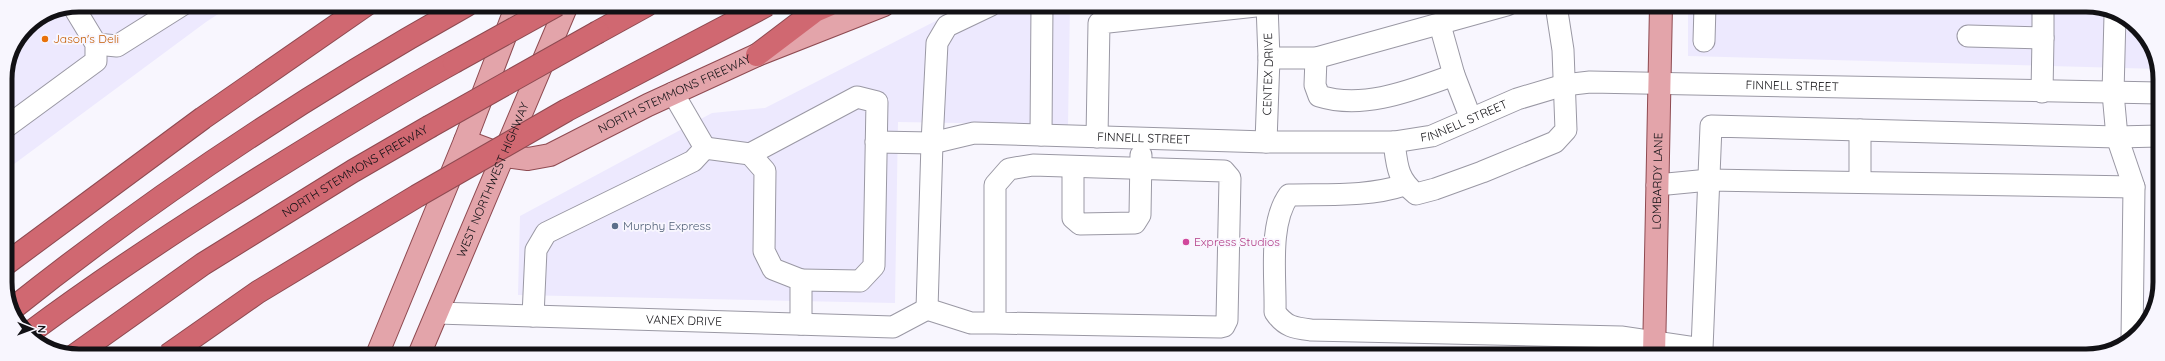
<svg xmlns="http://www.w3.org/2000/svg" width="2165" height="361" font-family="Quicksand,sans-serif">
  <rect width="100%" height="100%" fill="#f8f6fe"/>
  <!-- built -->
  <path fill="#ede9fe" d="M79,5H232L206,22L6,170L5,79L11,51L27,27L51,11Z
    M967,5H1070L1068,125L898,122L895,303L518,295L520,216L712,113L765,108Z
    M1688,6H2096L2138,27L2159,65V69L1688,56Z"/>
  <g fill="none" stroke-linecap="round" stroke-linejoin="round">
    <defs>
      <g id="minor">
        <path d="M2115,15L2113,93L2117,137L2134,187L2132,339"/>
        <path d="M1968,36L2043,38V6"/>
        <path d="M1704,41L1705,6"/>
        <path d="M96,44L117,46L182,5"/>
        <path d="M1269,58H1316L1507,5"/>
        <path d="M1316,58L1315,85L1319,96C1364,110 1412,90 1454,75L1440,25"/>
        <path d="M1454,75L1471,119"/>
        <path d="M2042,92L2043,38"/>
        <path d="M673,93L705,148"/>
        <path d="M6,127L96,61V44L73,6"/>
        <path d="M1041,135L1042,5"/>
        <path d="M1097,137L1099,23L1265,5"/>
        <path d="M876,142L932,143L937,43L947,26L991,5"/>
        <path id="s1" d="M1266,142L1269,58L1267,5"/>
        <path d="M1394,142C1397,165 1397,179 1416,194L1435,189L1482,172L1555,142L1566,130L1563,50L1556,5"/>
        <path d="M705,148L750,154L765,171L764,251L773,269L801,280V324"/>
        <path d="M750,154L857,97L877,102L874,266L860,281L801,280"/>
        <path d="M1073,167V218L1080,224L1135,223L1140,215L1141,155"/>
        <path d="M1860,182V130"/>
        <path d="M1404,185C1368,197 1327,194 1289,195C1268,224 1276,277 1275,312C1285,327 1295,328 1311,330L1621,337L1702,349L1711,126L2117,137L2159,136"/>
        <path d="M1657,185L1709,180L2134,187"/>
        <path id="s2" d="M927,309L932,143L974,133L1266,142H1394L1432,136L1517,99L1564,85L1590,82L2159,93"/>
        <path d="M927,309L971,323H995L1220,327L1224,326L1227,320L1230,178L1224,171L1033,165L1009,169L995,185V323"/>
        <path id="s3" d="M437,313L893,327L927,309"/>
        <path d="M533,316L536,250L546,233L693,161L705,148"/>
      </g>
      <g id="major">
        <path id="s4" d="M465,141L505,156L528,159L550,155L648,105L757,55L884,5"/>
        <path d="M377,355L465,141L517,5"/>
        <path id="s5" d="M419,355L567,5"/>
        <path id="s6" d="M1654,356L1661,6"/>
      </g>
      <g id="highway">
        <path d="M598,32L647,5"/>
        <path d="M757,55L815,11L829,5"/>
        <path d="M7,263L203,118L366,5"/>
        <path d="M12,309C155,195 308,94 467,5"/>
        <path d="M28,334C91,287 157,243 223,201C299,153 376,105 454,62"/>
        <path id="s7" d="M75,355L203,264L353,171L429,127"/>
      </g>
    </defs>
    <!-- minor casing -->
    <use href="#minor" stroke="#9a98a4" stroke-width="23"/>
    <!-- major casing -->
    <use href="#major" stroke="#8e4a51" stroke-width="24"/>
    <!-- highway casing -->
    <use href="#highway" stroke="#8e4a51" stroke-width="24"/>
    <!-- minor -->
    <use href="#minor" stroke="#fff" stroke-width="21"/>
    <!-- major -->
    <use href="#major" stroke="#e3a4aa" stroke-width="22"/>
    <!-- highway -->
    <use href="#highway" stroke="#d06871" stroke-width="22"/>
    <defs>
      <path id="highway-bridge" d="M454,62L557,5
        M429,127L598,32
        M168,355L258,292L417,196L567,110L767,5"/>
    </defs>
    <!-- highway-bridge casing -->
    <use href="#highway-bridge" stroke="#8e4a51" stroke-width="24" stroke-linecap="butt"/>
    <!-- highway-bridge -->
    <use href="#highway-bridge" stroke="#d06871" stroke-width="22"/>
  </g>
  <!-- markers -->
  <circle fill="#e8710a" stroke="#f8f6fe" stroke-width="1.5" cx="45" cy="39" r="4"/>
  <circle fill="#5c6f8a" stroke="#f8f6fe" stroke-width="1.5" cx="615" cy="226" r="4"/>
  <circle fill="#d1479c" stroke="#f8f6fe" stroke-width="1.5" cx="1186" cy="242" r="4"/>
  <g text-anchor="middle" stroke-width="3.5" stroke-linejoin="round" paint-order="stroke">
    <!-- food labels -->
    <g font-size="12" fill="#c56008" stroke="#f8f6fe" text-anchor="start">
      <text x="53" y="43">Jason's Deli</text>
    </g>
    <!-- street labels -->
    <g font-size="12" fill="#121115" stroke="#f8f6fe">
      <text dy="4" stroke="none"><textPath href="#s1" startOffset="68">CENTEX DRIVE</textPath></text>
      <text dy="4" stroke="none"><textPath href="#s2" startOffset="1038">FINNELL STREET</textPath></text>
      <text dy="4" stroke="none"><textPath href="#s4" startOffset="227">NORTH STEMMONS FREEWAY</textPath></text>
      <text dy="4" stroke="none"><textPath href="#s2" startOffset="703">FINNELL STREET</textPath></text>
      <text dy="4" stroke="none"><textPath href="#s2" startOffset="379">FINNELL STREET</textPath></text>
      <text dy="4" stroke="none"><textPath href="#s7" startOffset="335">NORTH STEMMONS FREEWAY</textPath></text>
      <text dy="4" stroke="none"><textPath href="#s5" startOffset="190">WEST NORTHWEST HIGHWAY</textPath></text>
      <text dy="4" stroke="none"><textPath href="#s6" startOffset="175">LOMBARDY LANE</textPath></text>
      <text dy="4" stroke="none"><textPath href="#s3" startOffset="247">VANEX DRIVE</textPath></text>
    </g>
    <!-- service labels -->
    <g font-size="12" fill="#4e5e75" stroke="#f8f6fe" text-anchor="start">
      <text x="623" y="230">Murphy Express</text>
    </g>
    <!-- hotel labels -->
    <g font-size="12" fill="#b23c85" stroke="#f8f6fe" text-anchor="start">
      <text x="1194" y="246">Express Studios</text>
    </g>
  </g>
  <!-- crop -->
  <path d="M0 0H2165V361H0ZM79 12H2086A67 67 0 0 1 2153 79V282A67 67 0 0 1 2086 349H79A67 67 0 0 1 12 282V79A67 67 0 0 1 79 12Z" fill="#f8f6fe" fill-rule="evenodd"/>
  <path fill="none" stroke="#121115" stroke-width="5" d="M79 12H2086A67 67 0 0 1 2153 79V282A67 67 0 0 1 2086 349H79A67 67 0 0 1 12 282V79A67 67 0 0 1 79 12Z"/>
  <!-- north arrow -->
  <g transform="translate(32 329) rotate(91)" stroke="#f8f6fe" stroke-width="3" paint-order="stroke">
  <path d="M0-3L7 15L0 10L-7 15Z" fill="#121115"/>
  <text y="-6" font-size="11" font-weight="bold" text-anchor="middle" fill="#121115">N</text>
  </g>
</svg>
